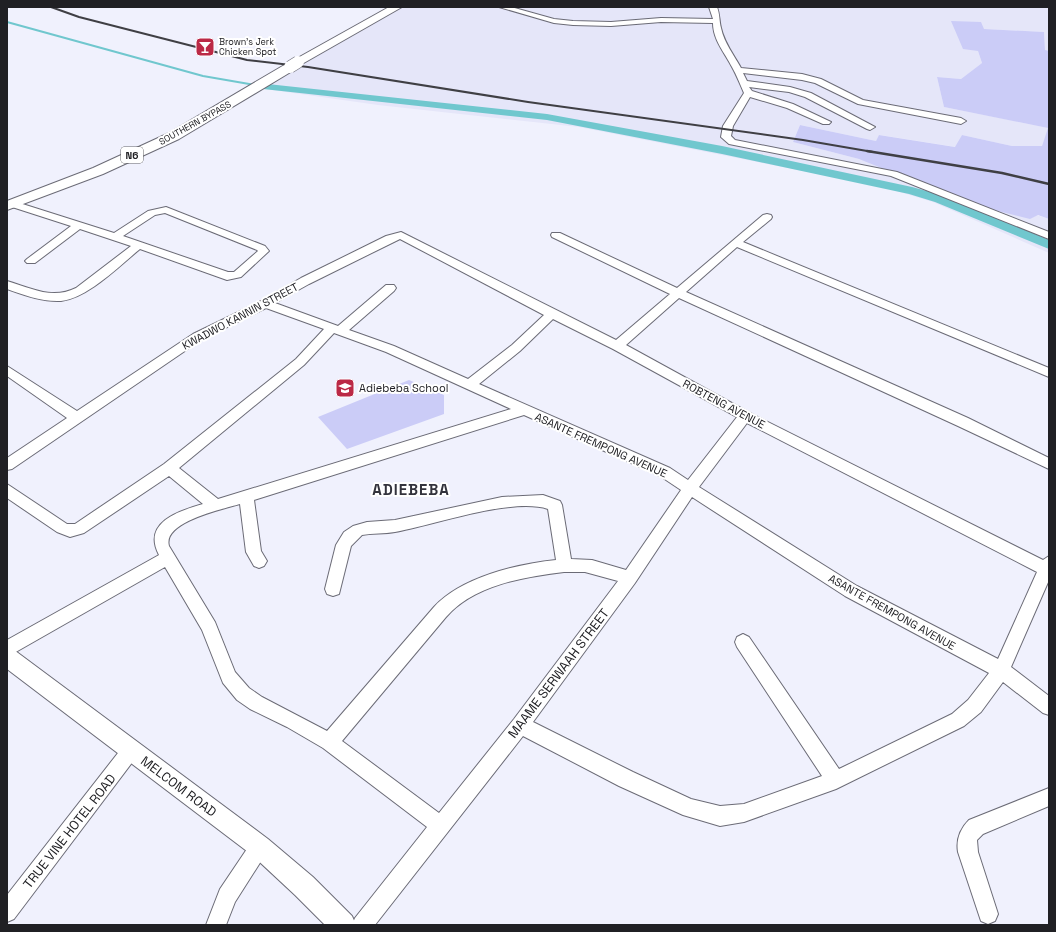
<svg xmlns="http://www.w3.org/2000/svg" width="1056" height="932" viewBox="0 0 1056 932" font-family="'Space Grotesk',sans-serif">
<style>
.built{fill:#e5e6f9}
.green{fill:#cbccf7}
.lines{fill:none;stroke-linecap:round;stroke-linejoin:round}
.stream{stroke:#70c7ce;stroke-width:2}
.river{fill:#70c7ce;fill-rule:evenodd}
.minor-casing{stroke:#6b6b76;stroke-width:2}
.major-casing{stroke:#6b6b76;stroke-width:2}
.highway-casing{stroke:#6b6b76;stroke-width:2}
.minor{fill:#fff;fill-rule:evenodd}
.major{fill:#fff;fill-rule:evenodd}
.highway{fill:#fff;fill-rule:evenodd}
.rail-far1{stroke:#3f3f44;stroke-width:2}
.rail{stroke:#3f3f44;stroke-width:2.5}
.highway-bridge-casing{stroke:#6b6b76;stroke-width:13;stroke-linecap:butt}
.highway-bridge{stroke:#fff;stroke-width:12}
.labels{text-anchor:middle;stroke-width:4;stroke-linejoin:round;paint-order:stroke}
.far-poi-label{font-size:9px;fill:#202024;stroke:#fff;text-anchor:start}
.far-street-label{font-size:9px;fill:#202024;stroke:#fff}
.shield{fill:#fff;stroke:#636366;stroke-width:1}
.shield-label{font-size:10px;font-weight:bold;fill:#202024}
.street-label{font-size:11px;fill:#202024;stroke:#fff}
.poi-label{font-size:11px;fill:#202024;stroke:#fff;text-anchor:start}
.near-street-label{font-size:13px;fill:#202024;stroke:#fff}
.district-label{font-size:15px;font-weight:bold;letter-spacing:1px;fill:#33333c;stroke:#fff}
</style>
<rect width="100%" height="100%" fill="#f0f1fd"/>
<!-- built -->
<path class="built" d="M403,7H1049V51H1045L1044,32L984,29L978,51L982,63L961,79L937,77L944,107L1049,128L1042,146H1012L962,135L956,147L880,135L876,141L800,125L793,142L859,159L1049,219V253L933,202L890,189L834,177L579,127L378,105L258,88L360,29Z"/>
<!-- green -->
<path class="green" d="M951,21L981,22L984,29L1044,32L1045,50L1049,51V219L1038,215L1030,219L974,205L859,159L793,142L800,125L876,141L879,135L955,147L962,135L1012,146H1042L1048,128L944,107L937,77L961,79L982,63L978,51L963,49Z
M409,380L444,395V414L347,449L318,417Z"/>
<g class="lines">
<!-- stream -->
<path class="stream" d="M7,22L203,76L255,85"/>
<!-- river -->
<path class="river" d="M258,83L547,114L722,146L912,187L945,196L1049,240V249L935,202L909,194L722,154L547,120L254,88L253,86Z"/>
<!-- minor casing -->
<g class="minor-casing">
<path id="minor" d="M499,7H511L554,19L573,21L611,22L661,18L713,19L709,7H717C720,15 719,20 721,28C724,43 734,55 741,68L802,74L821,79L863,100L961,118L966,121L961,124L858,104L815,83L802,80L743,73L747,81L790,87L811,93L875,127L870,130L867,129L805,97L789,92L749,87L752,91L793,104L831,122L829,124H823L787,108L750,97L733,126L731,136L735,140L897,172L1049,232V239L891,176L729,144L721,137L723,126L744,93C740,84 737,76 732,67C725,53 713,40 713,23L661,22L611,26L573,25L554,23Z
M13,201L114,233L148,211L166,207L265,246L269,251L241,277L227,280L140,249C119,266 88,298 61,301C42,302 24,295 7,289V281C31,288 52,300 76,288L131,246L80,229L35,263H27L25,261L27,259L71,226L9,206L8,204L9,202ZM165,213L257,250L258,251L234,272H228L123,236L155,215Z
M767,214L771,215L772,217L771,219L743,242L1049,368V377L737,247L686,292L968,418L1049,458V469L958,426L679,298L626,345L750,413L1043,560L1049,556V580L1011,667L1049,696V715L1043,713L1003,682L981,712L964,726L836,789L744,822L720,826L683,815L619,786L523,736L375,925H352L355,918L427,827L323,748L287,727L250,709L237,700L223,683L202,630L165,567L7,657V640L159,555C142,523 178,511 203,504L169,476L84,533L70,537L57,532L7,498V484L67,524H75L164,464L296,359L324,329L266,308L201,340L12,469L7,470V458L67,418L7,376V366L77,411L193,334L261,301L301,278L386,236L401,232L616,340L670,294L552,237L551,235L552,233H560L677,288L763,215ZM400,239L544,315L512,345L468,379L394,346L349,330L394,291L396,288L394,285H386L338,326L275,303L309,284ZM553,319L613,349L737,417L688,480L670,468L479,384L520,351ZM334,333L386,352L511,409L218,499L179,468L304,365ZM524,415L660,476L681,490L626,570L592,560L571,559L562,505L560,501L543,495L502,497L395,520L367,522L353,526L344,532L336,545L325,589L327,594L333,596L339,594L351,546L362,535C373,533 384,534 395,532C434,525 512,497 548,509L556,560C517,564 462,577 434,607L327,731L262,697L249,688L235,672L215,622L169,546C162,522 223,509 240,504L246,552L254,566L259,568L264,566L267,561L261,551L254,500ZM747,423L1037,572L998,659L857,586L699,487ZM692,497L845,596L989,673L968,700L952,714L839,769L749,637L743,634L737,637L735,642L737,647L822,776L744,804L720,806L691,799L633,772L533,722L635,583ZM564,572H585L618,581L514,719L439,813L342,741L446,617C474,585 523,577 564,572Z
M131,741L137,744L140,750L137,756L14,919L7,922V895L125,744Z
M1049,788V806L983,834L977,840L978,852L998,914L995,921L988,924L981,921L958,852C956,840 960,829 969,820Z
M260,837L267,840L270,847L235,902L226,925H206L220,889L253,840Z"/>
</g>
<!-- major casing -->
<g class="major-casing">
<path id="major" d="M7,648L14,650L268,839L313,877L352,916L356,925H325L295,895L252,855L7,669Z"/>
</g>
<!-- highway casing -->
<g class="highway-casing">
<path id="highway" d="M389,7H402L302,64L294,65L296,67L294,70L179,139L103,174L7,210V201L93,168L169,133L286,64H294L292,62L294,60Z"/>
</g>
<!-- minor -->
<use href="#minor" class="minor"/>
<!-- major -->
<use href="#major" class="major"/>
<!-- highway -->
<use href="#highway" class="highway"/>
<!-- rail-far1 -->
<path class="rail-far1" d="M51,7L79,17L247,60L308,67L528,102L803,140L873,152"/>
<!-- rail -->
<path class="rail" d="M867,151L1002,173L1049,184"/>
<!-- highway-bridge casing -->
<g class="highway-bridge-casing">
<path id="highway-bridge" d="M290,67L298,62"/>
</g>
<!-- highway-bridge -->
<use href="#highway-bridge" class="highway-bridge"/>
</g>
<!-- icons -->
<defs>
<g id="bar-square" transform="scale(1)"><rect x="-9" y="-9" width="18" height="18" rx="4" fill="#bb2946" stroke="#fff"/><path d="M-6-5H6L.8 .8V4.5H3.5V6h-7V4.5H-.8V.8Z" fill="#fff"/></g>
<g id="school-square" transform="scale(1)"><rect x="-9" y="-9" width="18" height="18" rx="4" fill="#bb2946" stroke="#fff"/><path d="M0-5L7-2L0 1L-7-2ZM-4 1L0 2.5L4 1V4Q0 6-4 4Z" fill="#fff"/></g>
</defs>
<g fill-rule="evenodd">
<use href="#bar-square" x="205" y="47"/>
<use href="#school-square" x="345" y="388"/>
</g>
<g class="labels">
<!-- far-poi labels -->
<g class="far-poi-label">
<text x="219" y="45">Brown's Jerk<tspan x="219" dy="10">Chicken Spot</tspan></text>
</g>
<!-- far-street labels -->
<g class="far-street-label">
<text transform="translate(195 123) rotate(-29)" y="3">SOUTHERN BYPASS</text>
</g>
<!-- shield labels -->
<rect class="shield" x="121" y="147" width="22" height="16" rx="3"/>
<g class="shield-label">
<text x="132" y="159">N6</text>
</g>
<!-- street labels -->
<g class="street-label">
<text transform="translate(240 316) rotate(-28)" y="4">KWADWO KANNIN STREET</text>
<text transform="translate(724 404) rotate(28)" y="4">ROBTENG AVENUE</text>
<text transform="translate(601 445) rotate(24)" y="4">ASANTE FREMPONG AVENUE</text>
<text transform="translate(892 612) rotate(29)" y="4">ASANTE FREMPONG AVENUE</text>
</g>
<!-- poi labels -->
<g class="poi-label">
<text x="359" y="392">Adiebeba School</text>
</g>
<!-- near-street labels -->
<g class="near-street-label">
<text transform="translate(558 673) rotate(-53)" y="5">MAAME SERWAAH STREET</text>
<text transform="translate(179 786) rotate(37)" y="5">MELCOM ROAD</text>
<text transform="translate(69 831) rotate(-52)" y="5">TRUE VINE HOTEL ROAD</text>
</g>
<!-- district labels -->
<g class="district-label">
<text x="411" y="495">ADIEBEBA</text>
</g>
</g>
<!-- border -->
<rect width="1056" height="932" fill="none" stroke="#202024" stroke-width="16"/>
</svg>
